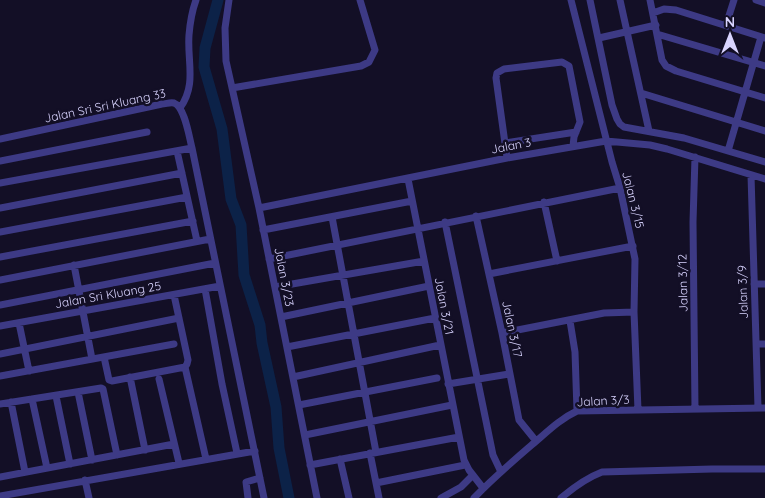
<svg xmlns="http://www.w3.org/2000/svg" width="765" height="498" viewBox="0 0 765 498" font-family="Quicksand,sans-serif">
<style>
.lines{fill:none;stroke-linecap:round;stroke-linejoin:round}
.river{stroke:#0c2248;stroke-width:11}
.minor{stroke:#3d3a85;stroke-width:7}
.labels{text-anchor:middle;stroke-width:5;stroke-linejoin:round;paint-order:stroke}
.street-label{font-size:12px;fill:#d9d4ff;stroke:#130f26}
</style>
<rect width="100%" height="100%" fill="#130f26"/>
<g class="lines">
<!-- river -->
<path class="river" d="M218,0L205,48L204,67L222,129L231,199L241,225L244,275L260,325L262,343L276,407L279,448L289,498"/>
<!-- minor -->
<path class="minor" d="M229,0L225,28L226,61L259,208L317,498
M571,0L612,162L620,188L635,259L634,312L638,410
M590,0L612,105L617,119L620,124L624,127L684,138L765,162
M620,0L649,131
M650,0L662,60L666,66L676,71L765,98
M756,0L765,3
M653,13L664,9L676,10L765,38
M726,25L734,0
M657,34L765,66
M599,38L656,25
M232,88L361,66L369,62L375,50L360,0
M641,93L765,131
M180,108C197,84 187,62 189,35C190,23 192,11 196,0
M0,139L162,104C166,104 170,102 174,103C185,107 189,137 192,148L264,498
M505,143L576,132
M177,151L197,241
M728,151L761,37
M507,158L496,78L497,73L504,69L562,62L569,66L580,122L574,137L573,146
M0,161L147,132
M751,175L758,408
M408,179L464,460L469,470L483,488
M0,183L192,148
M544,202L557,261
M0,208L182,173
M259,208L507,158L606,141L650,145L667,149L765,179
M476,216L502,333L519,420L536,441
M332,217L376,452
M445,222L493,455L501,472
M263,230L412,201
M0,232L187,197
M0,257L193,221
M269,259L620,188
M74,265L92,359
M489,274L633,246
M0,280L210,239
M754,284H765
M275,287L424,261
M205,289L222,384L237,453
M0,305L215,263
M281,317L429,286
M570,321L575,352L577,411
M19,323L29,371
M0,326L220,286
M502,333L604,313L634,312
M756,344H765
M287,347L435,318
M0,354L179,318
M104,357L109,380L112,381L185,367L187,364L188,360L174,295
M185,367L206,459
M0,376L174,344
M130,377L145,450
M293,377L440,345
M159,379L179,463
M448,384L509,374
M78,392L92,460
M56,396L70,464
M32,399L47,468
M11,402L25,472
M0,404L101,388L103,389L117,455
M299,405L437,378
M695,409L693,222L695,157
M305,435L452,405
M370,453L379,498
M340,459L349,498
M310,465L459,437
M0,477L174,444
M85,480L89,498
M376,483L465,465
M0,496L255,451
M248,498L246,482L260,478
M441,498L461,487L473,475
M474,498C493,478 513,461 534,443C548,431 560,419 577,411L765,408
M561,498C574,487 586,478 602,472L712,469H765"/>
</g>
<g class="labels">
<!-- street labels -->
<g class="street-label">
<text transform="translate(105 106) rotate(-12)" y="4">Jalan Sri Sri Kluang 33</text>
<text transform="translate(511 146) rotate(-11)" y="4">Jalan 3</text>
<text transform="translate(633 200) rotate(76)" y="4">Jalan 3/15</text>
<text transform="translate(284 277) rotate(79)" y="4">Jalan 3/23</text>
<text transform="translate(683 283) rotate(-91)" y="4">Jalan 3/12</text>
<text transform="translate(743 292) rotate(-92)" y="4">Jalan 3/9</text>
<text transform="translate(108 295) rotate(-10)" y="4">Jalan Sri Kluang 25</text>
<text transform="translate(444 306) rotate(79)" y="4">Jalan 3/21</text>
<text transform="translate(512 329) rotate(78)" y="4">Jalan 3/17</text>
<text transform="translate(603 401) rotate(-3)" y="4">Jalan 3/3</text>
</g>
</g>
<!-- north arrow -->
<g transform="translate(730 35)" stroke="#130f26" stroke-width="4" paint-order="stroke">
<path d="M0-4L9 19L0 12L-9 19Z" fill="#d9d4ff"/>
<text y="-8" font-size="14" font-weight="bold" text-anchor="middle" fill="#d9d4ff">N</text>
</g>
</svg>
